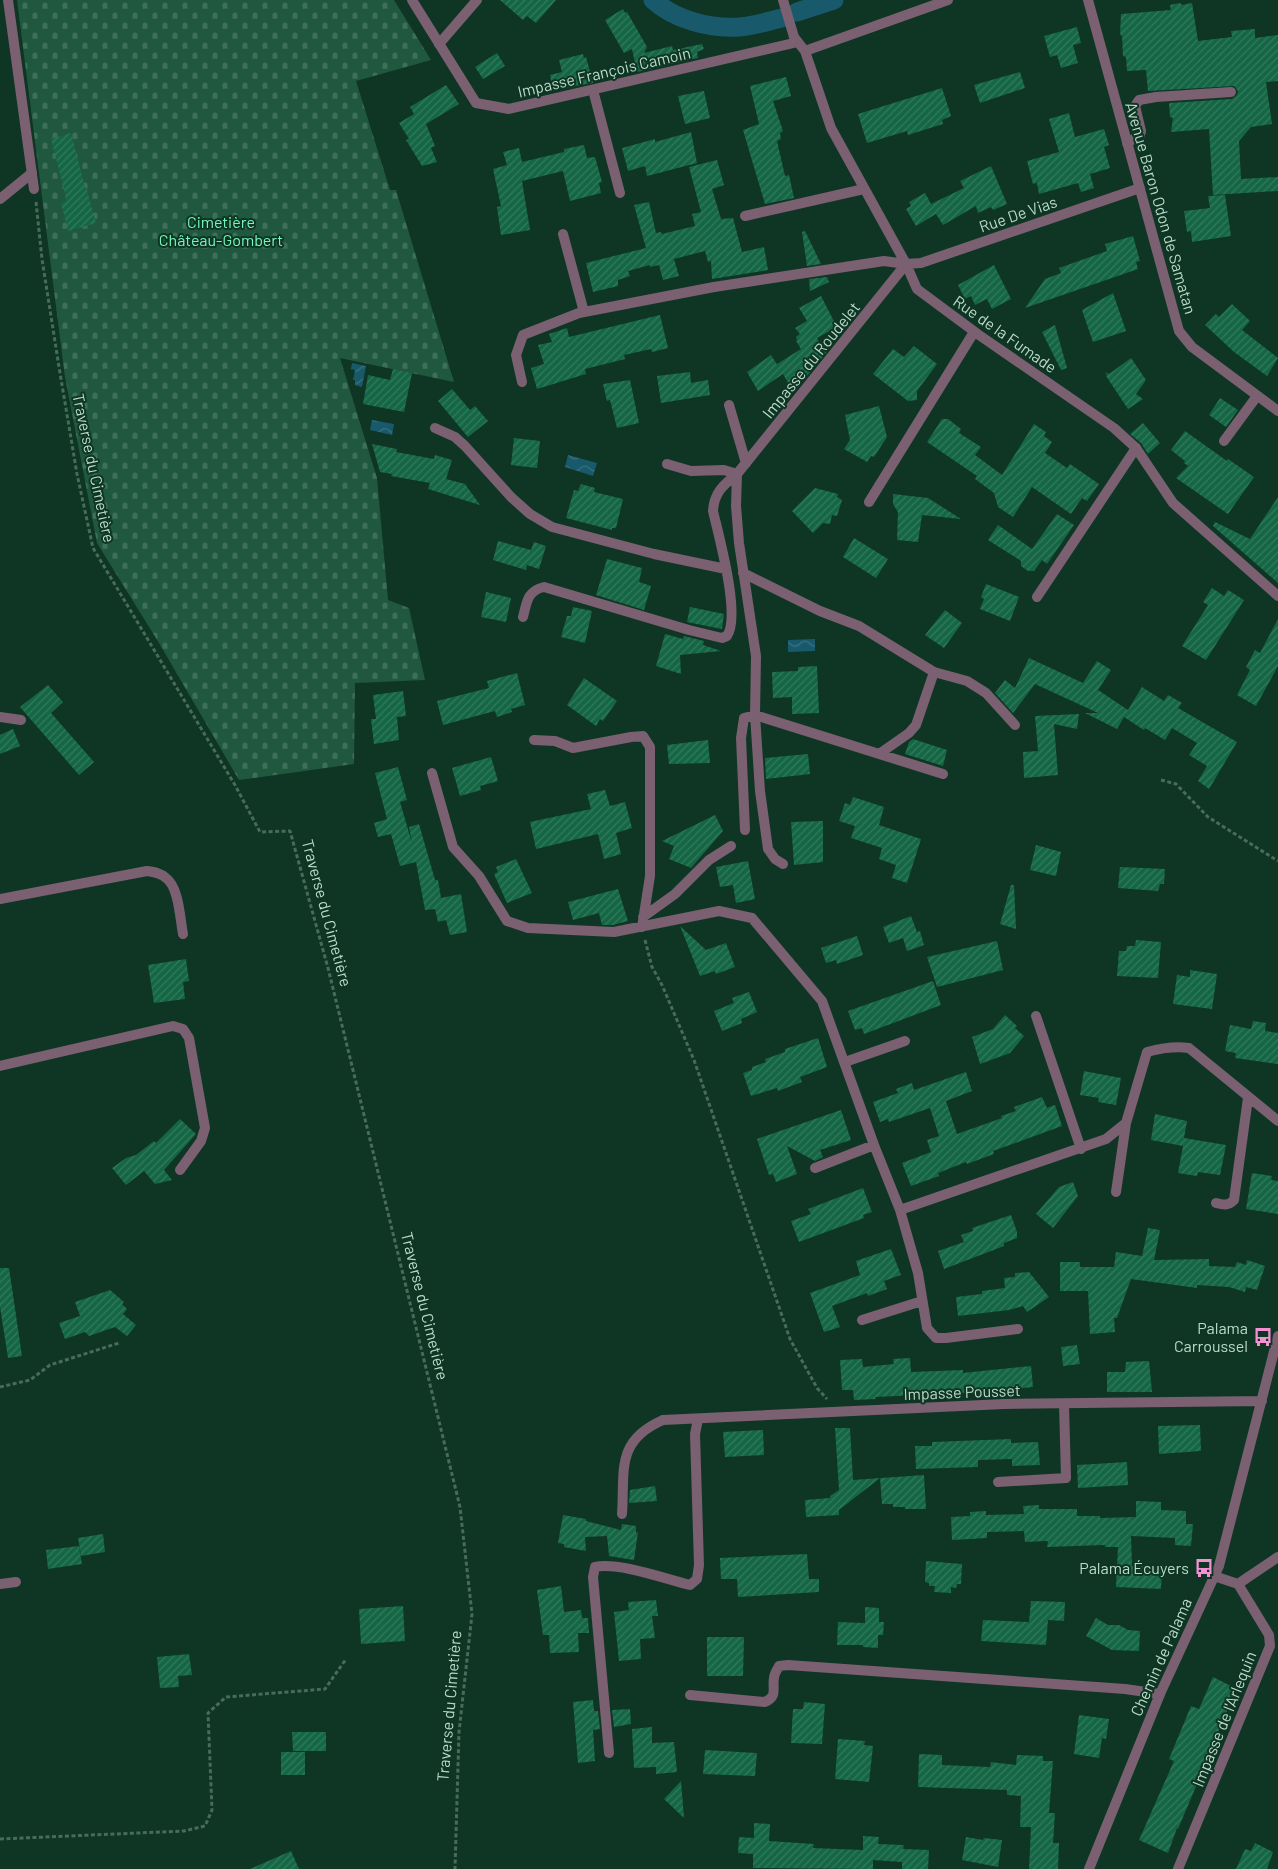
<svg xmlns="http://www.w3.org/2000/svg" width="1278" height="1869" viewBox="0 0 1278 1869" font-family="Barlow,sans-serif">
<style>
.cemetery{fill:url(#cemetery-stones)}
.water{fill:url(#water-waves)}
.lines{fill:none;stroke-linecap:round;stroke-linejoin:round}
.canal{stroke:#185a6c;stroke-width:19}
.building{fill:url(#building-hatch)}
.path{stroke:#476c5a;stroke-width:3;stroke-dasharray:4 2.5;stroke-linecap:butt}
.lane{stroke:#7a6070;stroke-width:10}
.street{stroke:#7a6070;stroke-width:10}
.labels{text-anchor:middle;stroke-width:4;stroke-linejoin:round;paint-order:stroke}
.street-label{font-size:16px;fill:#badcc9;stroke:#0f3524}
.park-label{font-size:16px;fill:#75f9bb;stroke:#0f3524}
.poi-label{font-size:16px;fill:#badcc9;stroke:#0f3524;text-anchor:end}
</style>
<defs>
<pattern id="cemetery-stones" width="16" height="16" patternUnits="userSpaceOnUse" patternTransform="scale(1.25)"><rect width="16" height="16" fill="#20583f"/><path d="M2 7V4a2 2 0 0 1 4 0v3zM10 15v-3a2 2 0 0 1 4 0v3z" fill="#3e6f59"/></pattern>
<pattern id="water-waves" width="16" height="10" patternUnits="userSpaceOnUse" patternTransform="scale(1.25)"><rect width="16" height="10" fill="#185a6c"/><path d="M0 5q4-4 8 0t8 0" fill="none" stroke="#387180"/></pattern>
<pattern id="building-hatch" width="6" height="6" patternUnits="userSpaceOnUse" patternTransform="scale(1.25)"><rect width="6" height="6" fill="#146645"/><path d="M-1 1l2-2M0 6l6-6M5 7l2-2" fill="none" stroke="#347b5e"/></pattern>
</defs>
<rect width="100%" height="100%" fill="#0f3524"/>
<!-- cemetery -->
<path class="cemetery" d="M17,0H394L431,60L356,81L390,190H396L454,382L340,358L377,478L388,600L409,608L425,680L355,683L354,764L239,780L159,643L97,543L65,377Z"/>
<!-- water -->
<path class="water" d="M352,363L366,366L362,387L355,385V380H353L355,370L351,369Z
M372,420L394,424L392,435L370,430Z
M568,455L597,463L593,476L565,467Z
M815,639V651L788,652V640Z"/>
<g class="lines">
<!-- canal -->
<path class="canal" d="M653,0C675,20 710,29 740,27C754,26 768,21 782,18
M797,12L834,0"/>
</g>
<!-- building -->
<path class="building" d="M500,0H556L536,23L527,16L523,20Z
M1180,3L1182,5L1192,3L1198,41L1232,37L1231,31L1255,29V38L1278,35V81L1266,82L1272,124L1251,127L1239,141L1241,179L1278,177V191L1213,195L1209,129L1171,132L1173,118L1170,117L1169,103L1232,99L1237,95L1238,91L1234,86L1148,91L1146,70L1127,71L1126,57L1123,56L1122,36L1120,34L1121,14L1171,10L1170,5Z
M623,9L625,13L627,12L647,47L644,53L672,46L673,50L702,44L704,49L697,52L698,58L637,72L632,49L624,53L605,20Z
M1077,27L1081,43L1073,45L1078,63L1061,68L1057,55L1050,57L1044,36Z
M497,53L505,66L483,79L475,67Z
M583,54L584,58L586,57L593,83L553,90L550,75L562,72L559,60Z
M1020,72L1025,88L980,103L974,85Z
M786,77L791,96L773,101L783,131L780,133L781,139L777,141L785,176L789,175L794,198L765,204L743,130L759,124L750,86Z
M446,85L459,104L426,124L435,146L431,148L437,162L422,166L406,140L409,139L399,123L414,114L410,107Z
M942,88L951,116L942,120L943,124L908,135L907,131L867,143L858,114Z
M704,91L710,118L685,124L678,96Z
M1069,113L1075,137L1104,129L1109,145L1104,147L1110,168L1090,174L1094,188L1081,192L1078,183L1039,194L1037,183L1033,184L1027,161L1059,152L1049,119Z
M691,132L697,163L647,176L645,166L628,171L622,148L655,139V142Z
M71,133L85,188L86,187L96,223L68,231L61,203L66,201L65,193L51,139Z
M584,145L587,158L595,157L602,182L599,183L601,193L570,201L563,171L522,181L530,230L501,235L497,207L501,206L493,169L507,165L503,152L519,148L522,162L564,152V149Z
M717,160L724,185L712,189L721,219L733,218L742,252L764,247L768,270L712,279L711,261L708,262L705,251L674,259L679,276L663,280L659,265L650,267V265L628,271L630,276L618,280V286L593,292L586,263L646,248L634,205L649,202L656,233L661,232L662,234L695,226L692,214L701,212L689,167Z
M991,166L1007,204L993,210L991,207L978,213L976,206L943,225L936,214L916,226L906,209L911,206L909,202L925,193L931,204L964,188L960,181Z
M1225,195L1231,236L1192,242L1191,231L1187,232L1184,211L1210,208L1208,196Z
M805,231L821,264L807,266L802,232Z
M1133,236L1140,261L1136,262L1138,269L1025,308L1045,279L1061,273L1059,268L1107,251L1105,244Z
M994,265L1011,299L992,309L987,299L975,305L971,296L965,299L958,285Z
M827,277L829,282L810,291L809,279Z
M1113,293L1126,331L1093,342L1082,310Z
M821,296L837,327L817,338L826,353L803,381L791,388L783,374L758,391L747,372L771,355L778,366L777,364L801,349L796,341L797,340L796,337L800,334L795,328L807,321L799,308Z
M1232,304L1250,321L1242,330L1278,358L1267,376L1234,352L1205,325L1216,314L1219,317Z
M660,315L668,348L652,352L651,349L624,355L625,359L585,369L586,374L537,389L531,368L544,364L538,345L552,342L549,334L567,328L569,337Z
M1055,325L1067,368L1061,370L1042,332Z
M914,346L937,364L917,391V400L908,401L873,374L893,349L904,357Z
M1131,358L1146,380L1136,394L1143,399L1128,409L1106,376L1107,375L1105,372L1109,374Z
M393,369L412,373L404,412L363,404L368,375L390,380Z
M690,372L691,383L708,380L710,395L661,403L657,376Z
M630,380L639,423L617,428L610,400L607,401L603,384Z
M452,389L470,410L475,406L488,421L468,437L438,401Z
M1220,398L1238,410L1226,427L1209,415Z
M879,406L887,437L874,457L871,456L867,462L844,449L850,440L845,415Z
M942,419H948L961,429L959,433L981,447L975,455L1002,475L1034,424L1046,432L1044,436L1052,442L1045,453L1067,468L1070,464L1099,484L1087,501L1082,498L1071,514L1032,487L1013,517L998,507L994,493L975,479L977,476L927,442Z
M1143,423L1160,443L1148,454L1141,443L1130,434Z
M1185,431L1227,461L1228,459L1254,477L1228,514L1176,478L1188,466L1184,463L1185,461L1171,450Z
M514,438L540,441L537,468L511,465Z
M372,444L397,449L396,452L434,459L435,455L452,460L446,479L465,484L480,505L428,489L430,483L391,476L392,474L380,472Z
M581,484L595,488L594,492L623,499L616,528H612V530L566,518L574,490L578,491Z
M815,488L838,494L837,497L842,500L837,516L832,515L830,524L823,523L813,533L792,511Z
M893,494L928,498L961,519L922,515L918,542L897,540L898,512L893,504Z
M1278,497V583L1213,526L1215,522L1250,539Z
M1057,514L1074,525L1047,564L1042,560L1034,571H1028L1021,566V561L988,540L998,525L1032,549Z
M854,538L888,559L876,578L843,557Z
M498,541L531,550L534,542L546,546L539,569L527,565L526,570L493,560Z
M607,559L642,568L639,582L651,586L644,610L596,595Z
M986,584L1019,597L1010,621L980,609L984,599L981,597Z
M1212,588L1224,596L1228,590L1244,600L1206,660L1182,646L1208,605L1203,602Z
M486,592L511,598L506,622L481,617Z
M573,607L592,611L585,643L561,637L567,616H571Z
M690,607L724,614L722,629L687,622Z
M945,610L962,623L944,648L925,635Z
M1278,619V666L1256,706L1237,695L1250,670L1246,667L1255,650L1260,653Z
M665,634L683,639L684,636L704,641L703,645L721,651L680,655L681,674L656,666Z
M1029,658L1083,683L1097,661L1111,670L1098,690L1128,710L1142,687L1164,701L1168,695L1182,703L1178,708L1237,742L1209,789L1198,781L1207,766L1189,755L1197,743L1172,728L1165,740L1145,728L1144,730L1124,717L1117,729L1085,713H1098L1035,684L1013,713L995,693L1005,680L1015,688Z
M817,666L819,713L792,714V697L773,698L772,672L798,671V667Z
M517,673L525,705L511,709L512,712L497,717L495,711L443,725L437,701L489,688L487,681Z
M584,678L617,701L603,721L600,719L596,726L567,705Z
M48,685L63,702L51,713L94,762L79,775L20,707Z
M403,691L406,716L397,717L399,740L374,744L371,719H376L373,695Z
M1079,714L1077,729L1054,724L1058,775L1024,778L1023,752L1038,751L1035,716Z
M13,729L20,746L0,754V735Z
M913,739L947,750L943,766L905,754L909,742Z
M708,740L710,763L669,764L667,745Z
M808,754L810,774L766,779L765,758Z
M491,757L498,781L480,786L481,790L460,796L452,768Z
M398,767L407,800L400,802L412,843L409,827L419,824L435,880H438L441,898L461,894L467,932L450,935L446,920L438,922L435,909L425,910L416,862L400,866L391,834L378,837L374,823L387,819L375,773Z
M605,790L610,806L625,802L632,828L616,833L621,854L604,859L598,834L536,849L530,822L591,809L587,794Z
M853,797L884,807L879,825L921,839L907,883L892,878L896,865L879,859L882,848L851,838L855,826L839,821L845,803L850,805Z
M715,815L723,831L691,868L669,859L674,846L662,841Z
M823,821V862L794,865L791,822Z
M1036,845L1061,852L1056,876L1030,870Z
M516,859L532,893L507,903L494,874L498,872L496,867Z
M748,861L755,899L736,903L733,885L720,887L716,867Z
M1120,867L1165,869L1164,884H1160L1158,891L1118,888Z
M1011,885H1014L1016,929L1000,924Z
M618,889L628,921L613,925H602L599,913L573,920L568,902Z
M911,916L917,932L920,931L924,945L907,951L903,938L889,943L883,927Z
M680,926L706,950L726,943L735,967L716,974L715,971L700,976Z
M857,936L863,955L837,964L836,960L826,963L821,948Z
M1136,940L1161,942L1158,978L1117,976L1119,951H1126L1127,946H1135Z
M997,941L1003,970L937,987L927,957Z
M186,959L189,981L183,982L185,999L154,1003L148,965Z
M1190,970L1217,974L1212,1009L1173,1004L1177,975L1190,977Z
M933,981L941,1005L864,1034L862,1028L855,1030L848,1011Z
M749,992L757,1012L741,1019L742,1023L722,1031L714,1011L734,1003L732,998Z
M1005,1015L1017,1026L1015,1028L1024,1036L1010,1053L980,1064L972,1037L993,1029Z
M1253,1021L1266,1023L1265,1031L1278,1033V1064L1235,1058L1236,1053L1225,1051L1230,1025L1251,1029Z
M818,1038L827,1067L800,1077L802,1082L778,1091L777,1088L751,1096L743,1073L752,1070V1067L766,1062L765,1059L785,1052V1049Z
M1084,1071L1121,1078L1116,1105L1098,1102L1099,1098L1080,1095Z
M966,1072L972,1091L946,1101L957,1134L1002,1118L1001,1116L1016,1111L1014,1107L1042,1097L1047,1108L1055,1105L1062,1126L993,1151L994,1154L967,1164L966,1162L938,1173L939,1176L911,1186L902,1163L931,1152L927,1140L939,1136L930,1108L889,1122L888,1119L880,1122L873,1102L898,1093L896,1089L912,1083L914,1090Z
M841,1110L851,1140L820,1150L823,1157L815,1161L787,1146L797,1174L776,1182L773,1174L769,1175L757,1139Z
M1155,1114L1187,1121L1184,1138L1226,1145L1220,1175L1198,1172L1197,1176L1178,1173L1183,1146L1151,1140Z
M180,1119L196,1134L164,1170L172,1180L155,1184L144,1171L126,1185L112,1168L126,1158L136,1155L154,1141L156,1143Z
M1252,1173L1272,1176L1271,1180L1278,1181V1214L1246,1209Z
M1073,1182L1078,1196L1053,1228L1036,1214L1059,1187Z
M863,1188L872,1212L863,1215L864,1218L799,1242L791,1221L811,1214L808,1209Z
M1011,1215L1017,1232V1238L1004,1243V1246L944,1269L938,1251L964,1242L961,1235L973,1231L972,1228Z
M1148,1228L1160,1230L1154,1260L1209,1259V1266L1235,1267L1237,1262L1246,1265L1247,1260L1265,1266L1257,1290L1246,1287L1245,1292L1229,1287L1197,1285V1288L1131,1279L1117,1318H1114L1115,1332L1090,1334L1088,1291H1060V1262H1080V1267H1114L1116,1252L1142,1256Z
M891,1249L901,1275L884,1281L887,1289L868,1296L867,1293L832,1306L840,1327L824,1332L810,1293L860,1275L856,1261Z
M0,1268H9L22,1356L8,1358L0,1307Z
M1029,1272L1049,1297L1027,1312L1023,1306L1009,1310L958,1316L956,1297L982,1294V1291L1005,1288L1004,1278L1015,1277V1273Z
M110,1290L124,1302L122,1304L127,1309L123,1314L136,1325L127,1336L115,1327L89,1336L85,1332L65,1339L59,1323L80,1316L75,1302Z
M1077,1345L1080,1364L1063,1366L1061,1347Z
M910,1358L911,1372L963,1370V1373L1031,1366L1033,1387L984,1392L875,1397L876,1399L854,1400L853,1390H842L840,1360L862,1359L863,1367L894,1364L893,1359Z
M1149,1361L1152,1392H1107V1372H1125L1126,1362Z
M1200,1425L1201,1451L1159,1454L1158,1426Z
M835,1428H850L853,1480L924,1475L926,1509H905V1507H893V1504H882L880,1478L839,1510V1515L806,1517L805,1500L830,1498V1496L839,1490Z
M763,1430L764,1455L725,1457L723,1432Z
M1011,1439V1443L1038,1442L1040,1465L1012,1466V1459L978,1460V1467L916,1469L915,1446H932V1442Z
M1127,1462L1128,1485L1078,1488L1077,1465Z
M655,1486L657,1501L629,1503L630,1490Z
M1136,1501L1161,1502V1510L1186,1511V1524H1193L1191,1546L1175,1545V1538L1131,1536L1132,1566L1162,1567L1161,1589L1116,1587L1118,1547H1105V1545L1047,1547L1048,1541L1025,1542L1024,1531L987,1532V1538L952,1540L951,1517L970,1516V1512L986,1511V1515L1024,1514L1023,1506L1039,1505V1509H1077V1516H1100V1518L1136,1517Z
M563,1515L586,1519V1521L621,1530L622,1524L636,1526V1533L638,1532L634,1560L609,1556L607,1536L585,1537L586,1551L564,1547V1544L558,1543Z
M103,1534L105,1552L81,1556L78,1538Z
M79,1546L82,1564L48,1569L46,1550Z
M807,1554L809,1579H819V1592L738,1597L737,1579H721L720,1558Z
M926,1561L962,1564L961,1584H957L956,1588L951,1587V1593L934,1592L935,1586H929V1583L925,1582Z
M561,1586L564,1612L581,1610L582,1618H588L589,1633H578L579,1652L550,1653L549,1635H543L537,1590Z
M656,1600L658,1616H652L655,1638L640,1639L641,1659L619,1661L614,1612L629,1610L628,1602Z
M1031,1601L1065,1602L1064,1621L1048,1620L1046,1645L981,1641L983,1620L1029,1622Z
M403,1606L405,1641L361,1644L359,1609Z
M865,1607L879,1608V1622H884L883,1635H878V1648L863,1647V1645H837L838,1622L865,1623Z
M1096,1618L1108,1625H1119L1128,1630L1140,1631L1139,1651L1112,1650L1086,1636Z
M707,1637H744L743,1676H707Z
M189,1654L192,1675L178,1676L179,1687L160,1688L157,1657Z
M1213,1677L1237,1689L1196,1783L1197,1784L1178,1829L1177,1828L1168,1853L1139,1840L1174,1761L1169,1759L1191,1706L1199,1709Z
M593,1700L594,1711H598L600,1729L593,1730L595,1761L578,1763L573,1702Z
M804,1702L825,1704L822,1744L791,1743L793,1709H803Z
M630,1709L631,1724L614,1727L612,1710Z
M1079,1715L1109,1719L1106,1739L1102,1738L1099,1758L1074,1754Z
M652,1727V1743L674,1742L677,1772L656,1774V1767L634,1768L632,1729Z
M292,1732H326V1751H293Z
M838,1739L865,1741L864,1745L873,1746L869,1782L835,1779Z
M705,1750L757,1753L755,1776L703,1774Z
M281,1752H305V1775H281Z
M919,1754L942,1755V1765L990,1767L991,1762L1016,1765L1017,1755L1043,1756V1761H1053L1049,1813H1055L1053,1843H1059L1058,1869H1029L1031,1827H1020L1021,1796L1007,1795V1790L918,1787Z
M681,1781L684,1818L664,1799Z
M754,1823L770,1824L769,1841L814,1844L813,1848L863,1850V1836L879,1837L878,1844L904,1845L903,1849L929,1850L928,1869H902V1860V1862L873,1860V1869L753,1868V1854L738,1853L739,1837L754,1838Z
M966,1837L983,1840L984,1838L1002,1840L998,1867L962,1860Z
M1255,1843L1273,1852L1267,1869H1236L1245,1849L1251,1851Z
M291,1851L299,1869H250Z"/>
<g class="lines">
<!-- path -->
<path class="path" d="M36,202L42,259L59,367L77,474L93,548L235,785L260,832L290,831L328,968L460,1507L472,1614L459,1732L455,1869
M1161,780L1176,784L1208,817L1278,861
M645,940L652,967L662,985L694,1060L790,1339L817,1388L827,1399
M0,1387L30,1380L50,1365L119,1343
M0,1839L184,1831L205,1826L212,1810L208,1713L226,1697L325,1689L346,1659"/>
<!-- lane -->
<path class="lane" d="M439,44L477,0
M593,90L620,193
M1127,143L1140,135L1141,131L1135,106L1139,100L1156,97L1231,92
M0,199L32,173
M745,216L864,189
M563,234L584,312
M522,382L516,355L523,335L579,313L714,287
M729,405L746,463
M435,428L455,437L465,446L511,497L530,514L552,527L654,554L726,569
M1224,441L1257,396
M667,464L691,471L724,470L737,474
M737,474L736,506L739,543L756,656L755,715L943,774
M869,502L974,332
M743,573L820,611L859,626L934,672L916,725L909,733L879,754
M1037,597L1136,448
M523,617C527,602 527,591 544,587L689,630L722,638L727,636C741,616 719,537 713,511C714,493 723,485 737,474
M934,672L967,681L986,693L1015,725
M0,717L21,720
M534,740L555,741L573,748L631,737L643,736L650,747V876L642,927
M432,773L453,847L479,876L507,921L528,928L614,932L719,911L752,918L822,1001L874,1145L900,1210L1106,1139L1126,1123L1147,1052C1162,1048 1174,1046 1189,1048L1278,1121
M745,830L741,738L744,718L755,715L760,791L768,849L775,859L783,864
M0,899L147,871C154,872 161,873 166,878C179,887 180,919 183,934
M643,917L675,894L709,860L731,846
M1036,1016L1081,1149
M845,1062L905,1041
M0,1066L173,1026L183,1029L189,1038L205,1128L201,1141L180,1170
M815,1168L874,1145
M1116,1192L1126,1123
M1216,1203C1224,1205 1228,1206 1234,1200L1248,1098
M900,1210L918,1273L927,1328L936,1338H946L1018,1329
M862,1320L922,1301
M998,1482L1066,1478L1064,1404
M622,1514C625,1471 615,1441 663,1420
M0,1584L16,1582
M690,1695L765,1702C778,1696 772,1689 774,1678C774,1674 777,1670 779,1666L788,1665L1125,1689L1160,1694
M609,1753L593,1577L595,1567C620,1562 665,1579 690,1585L697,1579L699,1565L695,1434L698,1419"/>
<!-- street -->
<path class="street" d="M8,0L34,189
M412,0L476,103L509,109L798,42
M783,0L794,37L805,51L831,128L906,264L917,289L979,335L1114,428L1136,448L1173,503L1278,596
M1088,0L1179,331L1192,347L1278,411
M805,51L948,0
M714,287L884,261L906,264L921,263L1140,188
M737,474L906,264
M663,1420L1004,1404L1262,1401
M1214,1576L1238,1584L1278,1557
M1089,1869L1160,1694L1219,1566L1278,1336
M1178,1869L1270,1646L1269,1635L1238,1584"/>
</g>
<!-- icons -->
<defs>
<g id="bus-bare" transform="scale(1.5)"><path d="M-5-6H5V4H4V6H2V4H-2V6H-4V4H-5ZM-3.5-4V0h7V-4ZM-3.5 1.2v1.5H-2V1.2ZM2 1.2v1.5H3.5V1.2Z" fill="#f491d3" stroke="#0f3524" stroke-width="2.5" paint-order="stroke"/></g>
</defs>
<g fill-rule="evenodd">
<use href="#bus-bare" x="1263" y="1337"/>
<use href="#bus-bare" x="1204" y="1568"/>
</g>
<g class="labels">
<!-- street labels -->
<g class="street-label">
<text transform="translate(604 72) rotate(-13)" y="6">Impasse François Camoin</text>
<text transform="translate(1161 208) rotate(74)" y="6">Avenue Baron Odon de Samatan</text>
<text transform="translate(1018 214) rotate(-19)" y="6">Rue De Vias</text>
<text transform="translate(1005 334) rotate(35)" y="6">Rue de la Fumade</text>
<text transform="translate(811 360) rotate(-51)" y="6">Impasse du Roudelet</text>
<text transform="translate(94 468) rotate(78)" y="6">Traverse du Cimetière</text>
<text transform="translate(327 913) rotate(75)" y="6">Traverse du Cimetière</text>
<text transform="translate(425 1306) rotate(76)" y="6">Traverse du Cimetière</text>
<text transform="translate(962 1392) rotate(-2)" y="6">Impasse Pousset</text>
<text transform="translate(1161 1657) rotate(-66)" y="6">Chemin de Palama</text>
<text transform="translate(449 1706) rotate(-85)" y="6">Traverse du Cimetière</text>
<text transform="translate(1224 1719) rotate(-68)" y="6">Impasse de l'Arlequin</text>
</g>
<!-- park labels -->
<g class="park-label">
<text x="221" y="228">Cimetière<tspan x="221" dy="18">Château-Gombert</tspan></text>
</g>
<!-- poi labels -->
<g class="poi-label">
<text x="1248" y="1334">Palama<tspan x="1248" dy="18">Carroussel</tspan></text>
<text x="1189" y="1574">Palama Écuyers</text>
</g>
</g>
</svg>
